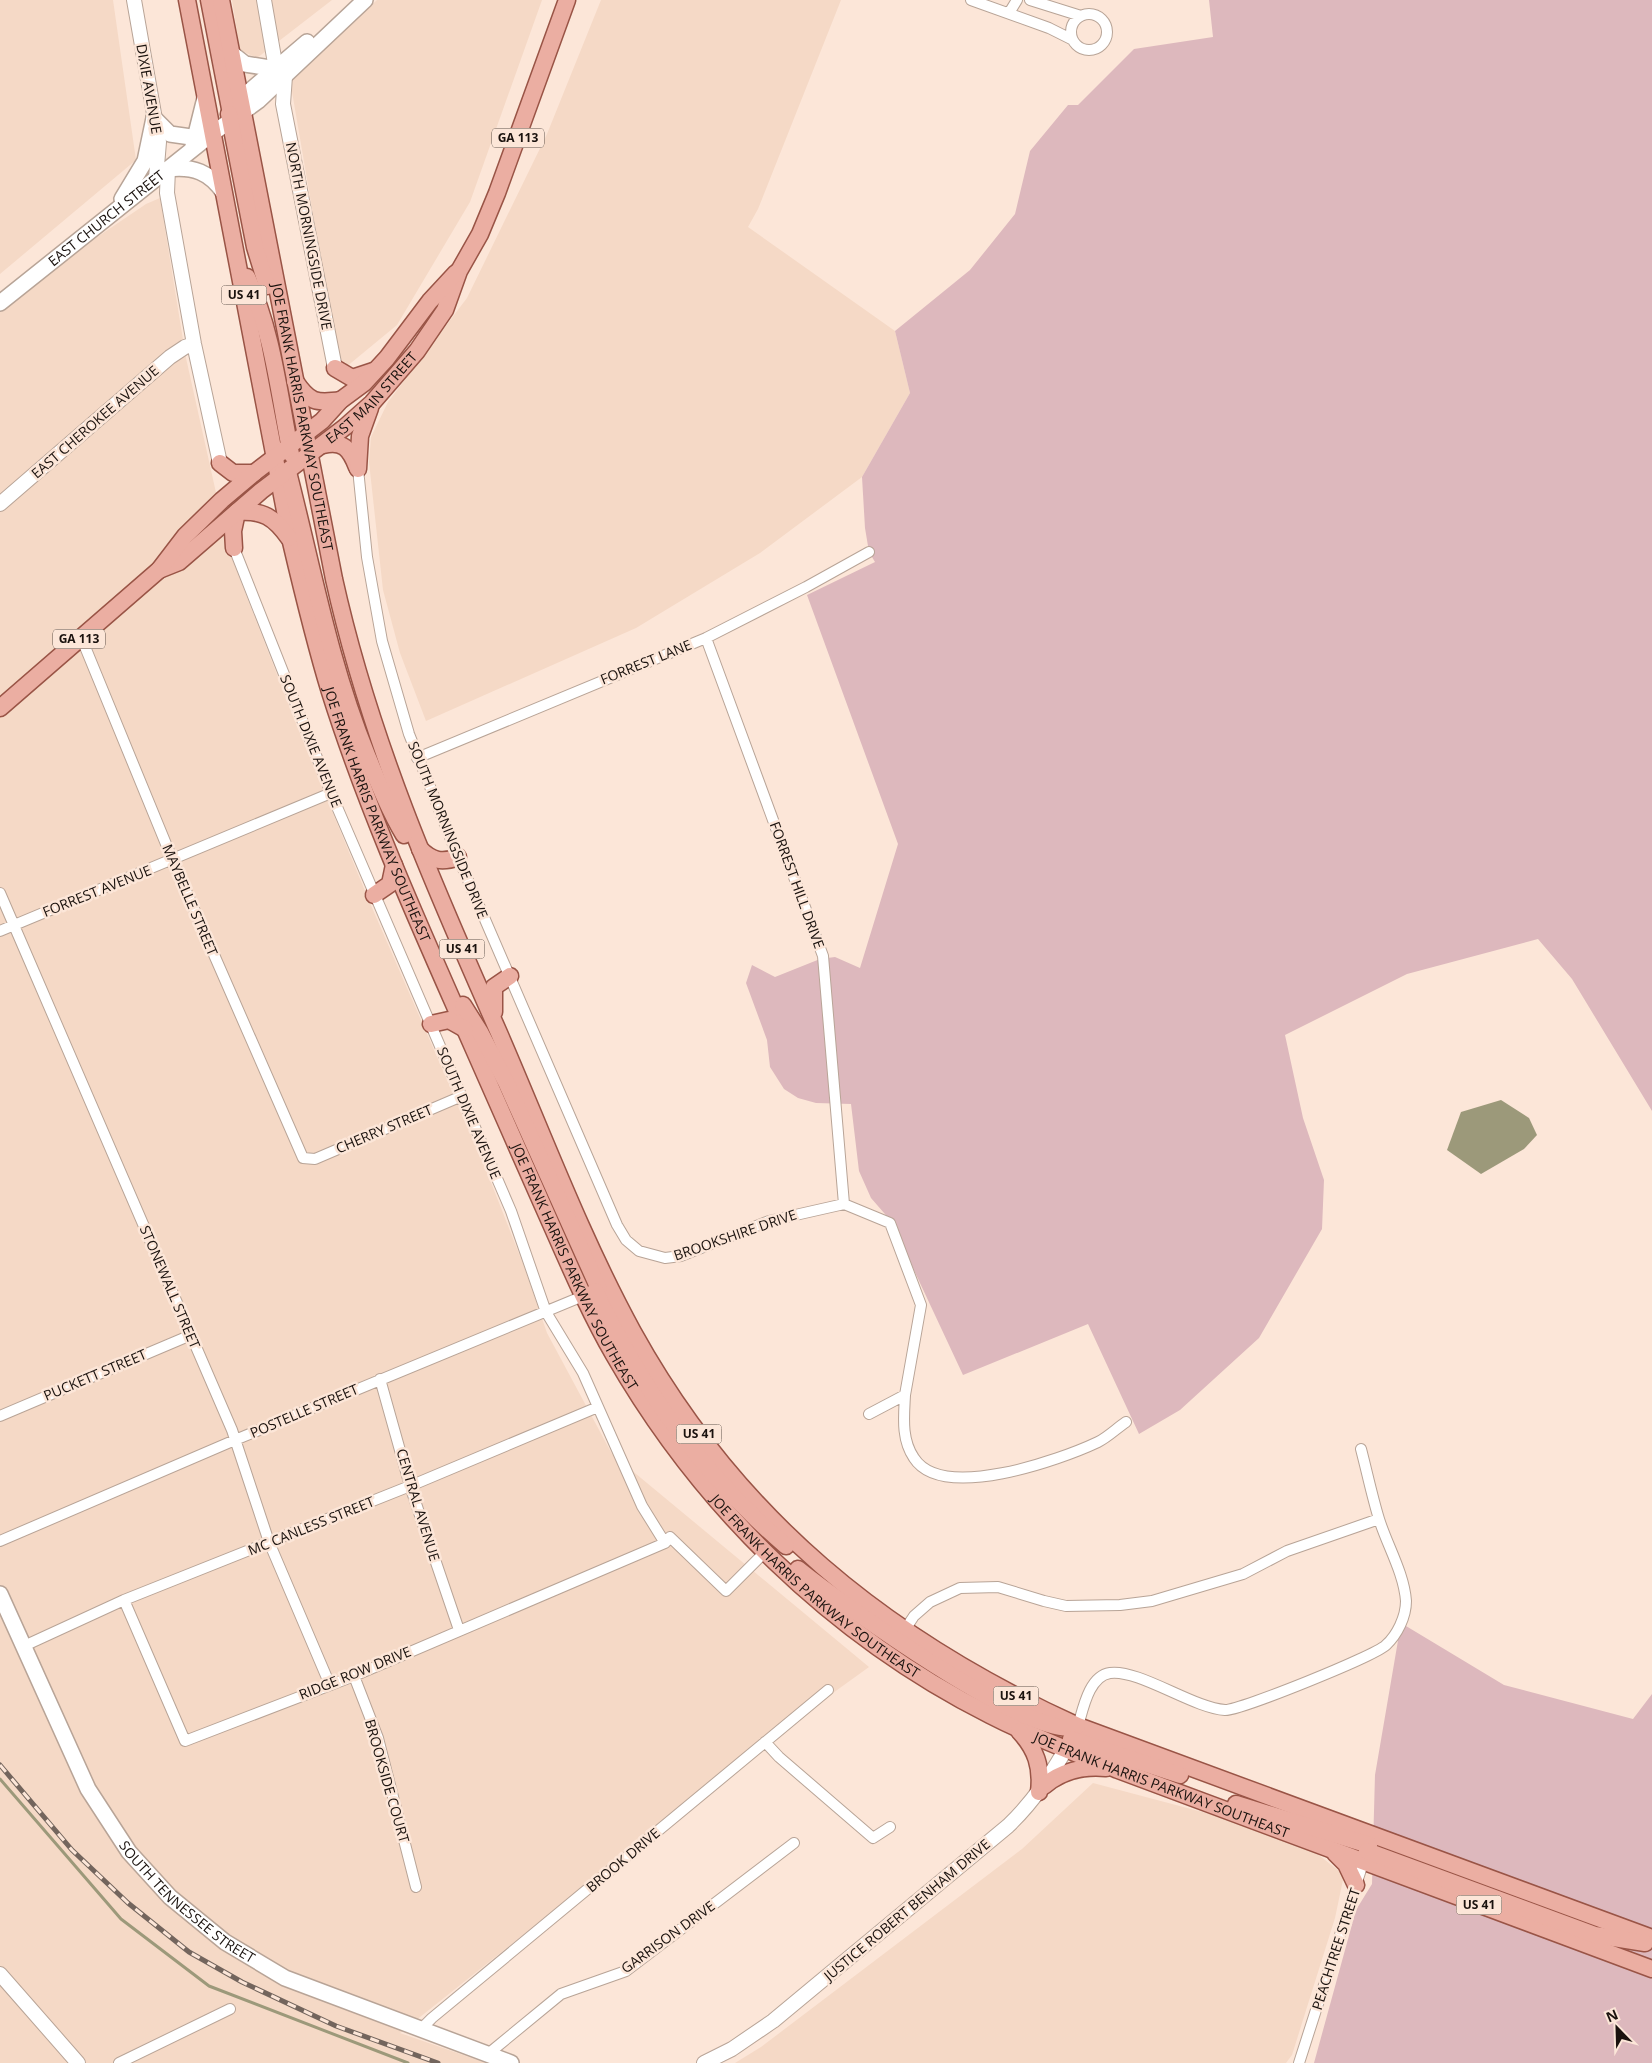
<svg xmlns="http://www.w3.org/2000/svg" width="1652" height="2063" viewBox="0 0 1652 2063" font-family="'Open Sans',sans-serif">
<style>
.built{fill:#f5d9c6}
.green{fill:#ddb8bd}
.water{fill:#9c997a}
.lines{fill:none;stroke-linecap:round;stroke-linejoin:round}
.stream{stroke:#9c997a;stroke-width:3}
.minor-casing{stroke:#b8a497;stroke-width:12}
.tertiary-casing{stroke:#b8a497;stroke-width:16}
.secondary-casing{stroke:#b8a497;stroke-width:18}
.primary-casing{stroke:#995446;stroke-width:19}
.minor{stroke:#fff;stroke-width:10}
.tertiary{stroke:#fff;stroke-width:14}
.secondary{stroke:#fff;stroke-width:15}
.primary{stroke:#ebaea2;stroke-width:16}
.rail-casing{stroke:#73655d;stroke-width:5}
.rail{stroke:#fce6d8;stroke-width:3;stroke-dasharray:9;stroke-linecap:butt}
.labels{text-anchor:middle;stroke-width:5;stroke-linejoin:round;paint-order:stroke}
.shield{fill:#fce6d8;stroke:#5e524b;stroke-width:1}
.shield-label{font-size:12px;font-weight:bold;fill:#1a120e}
.street-label{font-size:14px;fill:#1a120e;stroke:#fce6d8}
</style>
<rect width="100%" height="100%" fill="#fce6d8"/>
<!-- built -->
<path class="built" d="M0,0H113L136,160L0,274Z
M232,0H332L257,58L240,50Z
M377,0H542L470,202L397,325L340,372L290,80Z
M601,0H841L758,209L748,227L895,331L910,393L862,477L760,553L636,628L426,721L400,653L383,590L369,462L371,437L388,402L467,298L547,134Z
M160,198L186,358L229,551L297,726L370,903L483,1162L525,1269L547,1333L612,1454L869,1667L765,1742L400,2033L486,2063H0V303L146,204Z
M1093,1783L1296,1837L1344,1875L1335,1918L1292,2055L1286,2063H735L761,2047L1022,1849Z"/>
<!-- green -->
<path class="green" d="M1209,0H1652V1111L1572,979L1538,939L1407,974L1285,1035L1303,1118L1324,1180L1322,1229L1259,1338L1180,1410L1139,1434L1088,1324L963,1375L891,1221L871,1198L859,1171L851,1104L816,1103L798,1098L784,1089L770,1067L767,1040L746,983L752,965L775,977L820,959L835,957L860,968L898,844L807,595L875,562L869,552L865,528L862,477L910,393L895,331L970,270L1015,214L1030,151L1068,105H1078L1134,49L1213,37Z
M1401,1623L1504,1685L1633,1719L1652,1694V2063H1314L1356,1910L1372,1884L1375,1775Z"/>
<!-- water -->
<path class="water" d="M1501,1100L1529,1118L1537,1135L1524,1149L1481,1174L1447,1150L1461,1112Z"/>
<g class="lines">
<!-- stream -->
<path class="stream" d="M0,1779L121,1919L209,1986L408,2063"/>
<!-- minor casing -->
<g class="minor-casing">
<path id="minor" d="M971,0L1049,28L1073,40
M1030,0L1081,16
M1009,13L1017,0
M1071 32a18 18 0 1 1 36 0a18 18 0 1 1-36 0Z
M358,469L367,557L382,641L409,734L458,857L617,1225L626,1240L639,1251L665,1258L681,1256L769,1221L844,1204L890,1223L921,1305L905,1395L869,1414
M234,548L331,793L511,1211L546,1312L583,1373L642,1506L665,1543L670,1537L726,1591L765,1552
M81,637L173,861L303,1158L315,1159L462,1096
M706,638L823,956L844,1204
M417,758L706,638L806,587L869,552
M0,893L232,1430L269,1542L330,1685
M0,931L331,793
M380,1379L410,1486L459,1630
M905,1395C904,1416 901,1439 914,1458C942,1502 1060,1460 1098,1442C1108,1437 1117,1428 1126,1422
M0,1416L191,1335
M0,1541L235,1440L588,1294
M124,1600L185,1741L354,1676L665,1543
M904,1631L914,1616L930,1602L960,1588L998,1587L1044,1601L1066,1606L1120,1605L1152,1601L1243,1574L1287,1551L1379,1519
M24,1646L124,1600L410,1486L598,1407
M354,1676L378,1738L416,1887
M1078,1726C1083,1709 1089,1676 1110,1673C1139,1669 1193,1708 1225,1710C1241,1710 1375,1656 1386,1645C1397,1635 1406,1617 1406,1601C1404,1573 1387,1545 1379,1519C1372,1496 1367,1472 1361,1449
M765,1742L779,1757L873,1838L890,1827
M420,2030L432,2018L828,1690
M488,2054L561,1994L626,1971L794,1843
M119,2063L230,2009
M1299,2063L1365,1857"/>
</g>
<!-- tertiary casing -->
<g class="tertiary-casing">
<path id="tertiary" d="M134,0L159,142L156,178
M264,0L276,69
M285,76L283,104L335,368
M168,169L167,193L194,344L220,463
M0,504L170,357L185,347L194,344
M0,1974L78,2063
M704,2063L732,2049L773,2021L1008,1826C1035,1800 1053,1772 1071,1740"/>
</g>
<!-- secondary casing -->
<g class="secondary-casing">
<g id="secondary">
<path d="M231,53L245,64L276,69"/>
<path d="M234,109L251,90L307,42"/>
<path d="M154,118L170,134L205,139"/>
<path d="M193,146L205,98"/>
<path d="M168,169C193,166 210,172 224,193"/>
<path d="M122,199L145,161L154,118"/>
<path id="s1" d="M0,303L213,133L258,101L365,0"/>
<path id="s2" d="M0,1594L88,1789L129,1852L170,1897L225,1942L285,1978L511,2063"/>
</g>
</g>
<!-- primary casing -->
<g class="primary-casing">
<g id="primary">
<path id="s3" d="M187,0L291,542C303,593 315,643 330,692C368,813 421,929 472,1045C497,1102 522,1158 547,1215C568,1262 588,1310 614,1355C701,1507 833,1636 990,1715C1031,1736 1075,1753 1118,1770L1652,1969"/>
<path d="M209,0L232,119"/>
<path id="s4" d="M221,0L334,579C370,741 432,882 499,1033C542,1132 581,1237 633,1332C736,1518 886,1639 1078,1726L1652,1938"/>
<path d="M229,114L255,247L267,286"/>
<path d="M247,277C273,332 279,395 291,454"/>
<path d="M335,368L352,378L373,371"/>
<path d="M295,381C309,402 316,404 341,400"/>
<path d="M323,445C343,440 350,449 357,467"/>
<path d="M220,463L233,473H254"/>
<path d="M358,469L360,436L370,408"/>
<path d="M289,476C313,570 330,665 367,755C378,782 389,810 404,835"/>
<path d="M237,512C263,510 274,517 289,538"/>
<path d="M234,548L233,531L237,512"/>
<path id="s5" d="M159,570L179,562L261,491L345,427L372,403L417,351L445,310L459,271L480,234L497,193L567,0"/>
<path d="M0,708L159,570L185,536L222,500L254,473L322,421L341,400L364,383L387,358L430,301L456,273"/>
<path d="M420,849C432,861 442,863 458,857"/>
<path d="M374,895L390,884L394,865"/>
<path d="M463,1005L480,1032L506,1082L599,1289"/>
<path d="M494,1012V987L510,976"/>
<path d="M431,1024L449,1020L465,1029"/>
<path d="M595,1291C644,1392 700,1472 786,1546"/>
<path d="M798,1569C835,1599 1038,1746 1077,1726"/>
<path d="M1019,1731C1036,1749 1042,1767 1039,1792"/>
<path d="M1071,1739L1180,1775"/>
<path d="M1044,1786C1061,1771 1084,1766 1106,1768"/>
<path d="M1236,1804L1369,1845"/>
<path d="M1367,1851L1595,1935L1645,1943"/>
<path d="M1335,1853L1346,1864L1356,1885"/>
</g>
</g>
<!-- minor -->
<use href="#minor" class="minor"/>
<!-- tertiary -->
<use href="#tertiary" class="tertiary"/>
<!-- secondary -->
<use href="#secondary" class="secondary"/>
<!-- primary -->
<use href="#primary" class="primary"/>
<!-- rail casing -->
<g class="rail-casing">
<path id="rail" d="M0,1765L72,1850L128,1903L189,1952L242,1982L336,2026L438,2063"/>
</g>
<!-- rail -->
<use href="#rail" class="rail"/>
</g>
<g class="labels">
<!-- shield labels -->
<g class="shield">
<rect x="492" y="128.5" width="52" height="19" rx="4"/>
<rect x="221.5" y="285.5" width="45" height="19" rx="4"/>
<rect x="53" y="629.5" width="52" height="19" rx="4"/>
<rect x="439.5" y="939.5" width="45" height="19" rx="4"/>
<rect x="676.5" y="1424.5" width="45" height="19" rx="4"/>
<rect x="993.5" y="1686.5" width="45" height="19" rx="4"/>
<rect x="1456.5" y="1895.5" width="45" height="19" rx="4"/>
</g>
<g class="shield-label">
<text x="518" y="142">GA 113</text>
<text x="244" y="299">US 41</text>
<text x="79" y="643">GA 113</text>
<text x="462" y="953">US 41</text>
<text x="699" y="1438">US 41</text>
<text x="1016" y="1700">US 41</text>
<text x="1479" y="1909">US 41</text>
</g>
<!-- street labels -->
<g class="street-label">
<text transform="translate(149 89) rotate(80)" y="5">DIXIE AVENUE</text>
<text dy="5" stroke="none"><textPath href="#s1" startOffset="136">EAST CHURCH STREET</textPath></text>
<text transform="translate(309 236) rotate(79)" y="5">NORTH MORNINGSIDE DRIVE</text>
<text dy="5" stroke="none"><textPath href="#s5" startOffset="275">EAST MAIN STREET</textPath></text>
<text dy="5" stroke="none"><textPath href="#s4" startOffset="425">JOE FRANK HARRIS PARKWAY SOUTHEAST</textPath></text>
<text transform="translate(95 422) rotate(-41)" y="5">EAST CHEROKEE AVENUE</text>
<text transform="translate(646 662) rotate(-22)" y="5">FORREST LANE</text>
<text transform="translate(311 741) rotate(68)" y="5">SOUTH DIXIE AVENUE</text>
<text dy="5" stroke="none"><textPath href="#s3" startOffset="838">JOE FRANK HARRIS PARKWAY SOUTHEAST</textPath></text>
<text transform="translate(448 830) rotate(68)" y="5">SOUTH MORNINGSIDE DRIVE</text>
<text transform="translate(797 885) rotate(70)" y="5">FORREST HILL DRIVE</text>
<text transform="translate(97 891) rotate(-22)" y="5">FORREST AVENUE</text>
<text transform="translate(190 900) rotate(67)" y="5">MAYBELLE STREET</text>
<text transform="translate(469 1113) rotate(67)" y="5">SOUTH DIXIE AVENUE</text>
<text transform="translate(384 1129) rotate(-23)" y="5">CHERRY STREET</text>
<text transform="translate(735 1235) rotate(-19)" y="5">BROOKSHIRE DRIVE</text>
<text dy="5" stroke="none"><textPath href="#s3" startOffset="1332">JOE FRANK HARRIS PARKWAY SOUTHEAST</textPath></text>
<text transform="translate(170 1287) rotate(67)" y="5">STONEWALL STREET</text>
<text transform="translate(95 1375) rotate(-23)" y="5">PUCKETT STREET</text>
<text transform="translate(304 1411) rotate(-23)" y="5">POSTELLE STREET</text>
<text transform="translate(418 1505) rotate(73)" y="5">CENTRAL AVENUE</text>
<text transform="translate(311 1526) rotate(-22)" y="5">MC CANLESS STREET</text>
<text dy="5" stroke="none"><textPath href="#s3" startOffset="1738">JOE FRANK HARRIS PARKWAY SOUTHEAST</textPath></text>
<text transform="translate(355 1673) rotate(-22)" y="5">RIDGE ROW DRIVE</text>
<text transform="translate(387 1781) rotate(74)" y="5">BROOKSIDE COURT</text>
<text dy="5" stroke="none"><textPath href="#s3" startOffset="2142">JOE FRANK HARRIS PARKWAY SOUTHEAST</textPath></text>
<text transform="translate(623 1860) rotate(-40)" y="5">BROOK DRIVE</text>
<text dy="5" stroke="none"><textPath href="#s2" startOffset="366">SOUTH TENNESSEE STREET</textPath></text>
<text transform="translate(907 1910) rotate(-40)" y="5">JUSTICE ROBERT BENHAM DRIVE</text>
<text transform="translate(668 1937) rotate(-36)" y="5">GARRISON DRIVE</text>
<text transform="translate(1336 1949) rotate(-72)" y="5">PEACHTREE STREET</text>
</g>
</g>
<!-- north arrow -->
<g transform="translate(1617 2028) rotate(337)" stroke="#fce6d8" stroke-width="4" paint-order="stroke">
<path d="M0-4L9 19L0 12L-9 19Z" fill="#1a120e"/>
<text y="-8" font-size="14" font-weight="bold" text-anchor="middle" fill="#1a120e">N</text>
</g>
</svg>
